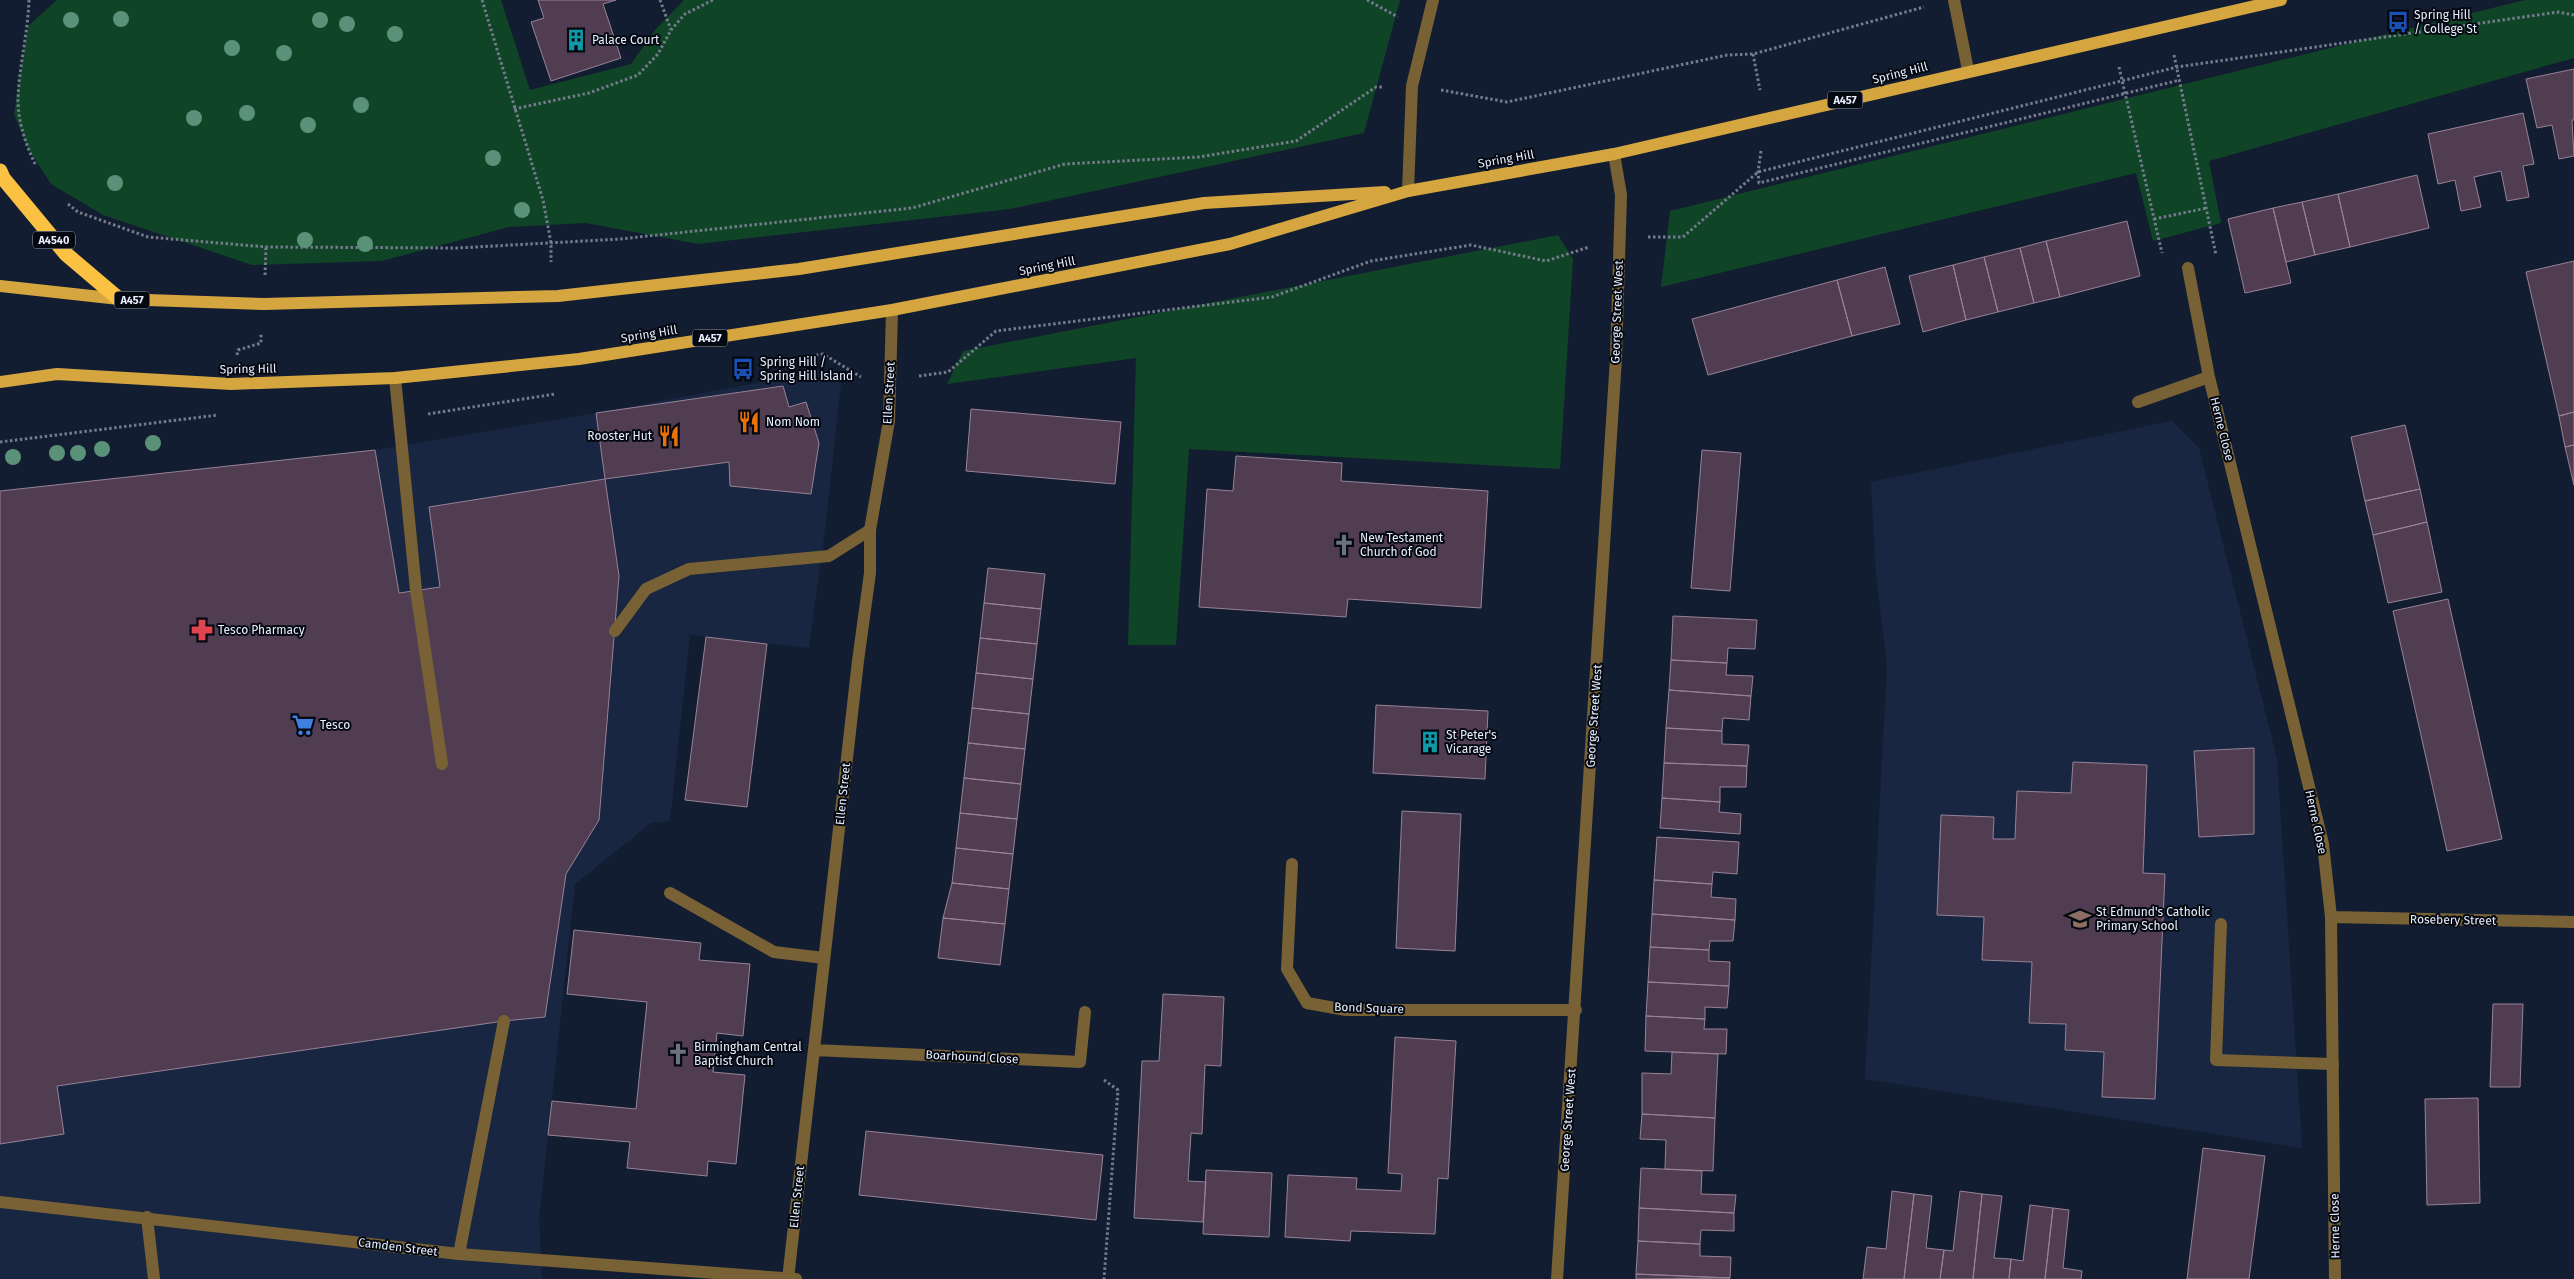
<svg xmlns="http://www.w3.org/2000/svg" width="2574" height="1279" viewBox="0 0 2574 1279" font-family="'Fira Sans',sans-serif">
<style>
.built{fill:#192641}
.green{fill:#104426}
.building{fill:#513d51;stroke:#988298}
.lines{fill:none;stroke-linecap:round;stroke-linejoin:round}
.path{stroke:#737b8d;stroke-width:3;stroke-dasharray:2.5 2.5;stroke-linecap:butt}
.lane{stroke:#786235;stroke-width:12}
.street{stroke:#786235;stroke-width:12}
.primary{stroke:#d5a640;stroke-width:12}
.highway{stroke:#fbc142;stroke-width:15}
.tree{fill:#5a9179}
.labels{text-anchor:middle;stroke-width:4;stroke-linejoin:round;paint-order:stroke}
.shield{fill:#040810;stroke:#a3a9b6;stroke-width:1}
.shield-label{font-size:11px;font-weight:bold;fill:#e7eefd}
.poi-label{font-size:12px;fill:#e7eefd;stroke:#040810;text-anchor:start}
.street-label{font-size:12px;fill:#e7eefd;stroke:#040810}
</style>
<rect width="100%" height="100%" fill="#131d31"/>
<!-- built -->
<path class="built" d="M830,369L841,383L826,522L809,648L690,635L670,821L651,823L575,884L539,1218L542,1279H0V491L375,450L596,413Z
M2172,421L2199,448L2277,759L2302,1148L1865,1079L1887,667L1876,574L1871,482Z"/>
<!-- green -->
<path class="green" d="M57,0H501L530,90L631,64L655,30L684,0H1400L1364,133L1010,209L698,244L586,223L509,227L382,261L252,265L103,215L51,184L29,150L14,114L28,26Z
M2525,0H2574V58L2209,161L2221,223L2153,241L2136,173L1661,287L1670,211Z
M1558,235L1573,259L1560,469L1189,449L1176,645H1128L1136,358L947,384L963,351Z"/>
<!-- building -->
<path class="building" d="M538,0H616L603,4L621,58L551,81L531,22L544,18Z
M2574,69V120H2572L2574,156L2559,159L2552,125L2537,128L2526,79Z
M2523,113L2534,164L2523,166L2529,197L2507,201L2501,171L2474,177L2481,207L2461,211L2455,180L2438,184L2428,134Z
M2417,175L2429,228L2350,247L2338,194Z
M2338,194L2350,247L2315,255L2302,202Z
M2302,202L2315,255L2286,262L2273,208Z
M2273,208L2291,283L2245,293L2228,219Z
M2127,221L2140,276L2060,297L2046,241Z
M2046,241L2060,297L2034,303L2020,248Z
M2020,248L2034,303L1998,312L1984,257Z
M1984,257L1998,312L1966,320L1953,265Z
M2574,261V412L2559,416L2526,272Z
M1953,265L1966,320L1923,332L1909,276Z
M1885,267L1900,324L1852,336L1837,280Z
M1837,280L1852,336L1708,375L1692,319Z
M783,386L789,407L806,402L819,443L811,494L730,486L729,462L605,479L596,413Z
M971,409L1121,422L1115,484L966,471Z
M2574,412V445L2565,447L2559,416Z
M2405,425L2420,489L2365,501L2351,437Z
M2574,445V485L2565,447Z
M375,450L399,593L440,587L429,507L605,479L619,576L599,820L566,874L545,1017L504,1021L57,1086L64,1134L0,1144V491Z
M1702,450L1741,453L1730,591L1691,588Z
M1236,456L1342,463L1341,481L1488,491L1481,608L1348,599L1346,617L1199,607L1207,489L1233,491Z
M2420,489L2427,522L2373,535L2365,501Z
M2427,522L2442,592L2388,603L2373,535Z
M988,568L1045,574L1041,609L984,603Z
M2448,599L2502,839L2447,851L2393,611Z
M984,603L1041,609L1037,644L980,638Z
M1673,616L1757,620L1755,649L1728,648L1727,663L1671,660Z
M706,637L767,644L747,807L685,800Z
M980,638L1037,644L1033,679L976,673Z
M1671,660L1727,663L1726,675L1753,676L1751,696L1669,690Z
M976,673L1033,679L1029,714L972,708Z
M1669,690L1751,696L1749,720L1723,718L1722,731L1666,728Z
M1376,705L1488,711L1485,779L1373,773Z
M972,708L1029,714L1025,749L968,743Z
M1666,728L1722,731V744L1749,745L1747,766L1664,763Z
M968,743L1025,749L1021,784L964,778Z
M2254,748V834L2199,837L2194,751Z
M2073,762L2147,765L2143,873L2165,874L2155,1099L2102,1097L2104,1052L2065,1050L2066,1024L2029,1023L2032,962L1982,960L1984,917L1937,915L1941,815L1994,817L1993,839H2015L2017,791L2071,793Z
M1664,763L1747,766L1746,787H1720V802L1662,798Z
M964,778L1021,784L1017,819L960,813Z
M1662,798L1720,802L1719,812L1741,814L1740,834L1660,828Z
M1402,811L1461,814L1455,951L1396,948Z
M960,813L1017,819L1013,854L956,848Z
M1657,837L1739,842L1737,874L1713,872L1712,884L1654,880Z
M956,848L1013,854L1009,889L952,883Z
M1654,880L1712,884L1711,897L1736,899L1735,920L1652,914Z
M952,883L1009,889L1005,924L943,918Z
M1652,914L1735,920L1733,941H1710L1709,950L1650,947Z
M943,918L1005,924L1000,965L938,958Z
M574,930L701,943L699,960L750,964L743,1036L717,1033L713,1072L745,1075L736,1164L708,1161L707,1176L627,1168L630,1142L548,1135L552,1101L636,1109L647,1002L567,994Z
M1650,947L1709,950V961L1730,962L1729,986L1648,982Z
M1648,982L1729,986L1727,1008L1705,1007V1019L1646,1016Z
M1163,994L1224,997L1221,1066L1205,1065L1202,1134L1191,1133L1188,1181L1206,1182L1203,1222L1134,1218L1142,1061H1159Z
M2493,1004H2523L2520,1087H2490Z
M1646,1016L1705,1019L1704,1029H1727L1726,1054L1645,1051Z
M1395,1037L1456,1041L1448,1179L1438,1178L1435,1234L1351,1231L1350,1241L1285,1237L1288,1175L1357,1178L1356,1189L1401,1191L1402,1174L1388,1173Z
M1672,1052L1718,1054L1715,1118L1642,1114V1073L1671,1074Z
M2478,1098L2480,1203L2427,1205L2425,1099Z
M1642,1114L1715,1118L1713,1171L1665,1169L1666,1140L1640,1139Z
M866,1131L1103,1155L1096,1220L859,1195Z
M2203,1148L2265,1156L2249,1279H2187Z
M1641,1168L1702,1171L1701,1194L1736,1195L1734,1213L1639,1208Z
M1206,1170L1272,1173L1269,1237L1203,1234Z
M1892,1191L1914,1194L1904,1279H1863L1867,1247L1886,1249Z
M1960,1191L1982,1194L1973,1279H1940L1944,1250L1953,1251Z
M1914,1194L1932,1196L1926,1248L1944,1250L1940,1279H1904Z
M1982,1194L2002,1196L1994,1258L2011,1259L2009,1279H1973Z
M2030,1205L2053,1208L2045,1279H2009L2011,1259L2023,1261Z
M1639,1208L1734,1213V1231L1701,1230L1700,1244L1638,1241Z
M2053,1208L2069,1210L2063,1268L2082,1271L2081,1279H2045Z
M1638,1241L1700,1244V1256L1731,1257L1730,1278L1636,1274Z
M1636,1274L1730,1278L1636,1279Z"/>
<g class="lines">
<!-- path -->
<path class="path" d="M29,0C28,33 19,66 18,99C18,123 26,145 36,166
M482,0L543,200L551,243V262
M660,0L671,30
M1367,0L1398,17
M1753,54L1760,90
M2174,55L2216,255
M2119,67L2162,253
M1441,90L1507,102L1727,55L1753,54L1924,7
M514,109L589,93L638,75L658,54L671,30L685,14L713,0
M1761,151L1758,172L1759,183L2180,80
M68,204L78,212L148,237L266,247L458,248L620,239L912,208L1065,164L1199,157L1296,141L1376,87H1383
M2154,219L2207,208
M1648,237H1683L1758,172L2177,67L2558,12L2574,15
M265,275L266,247
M237,355L238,350L261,343V333
M806,357L823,354L861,377
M919,376L948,372L996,331L1272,297L1371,261L1471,245L1546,261L1589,247
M428,414L555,394
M0,442L218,415
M1104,1080L1118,1090L1104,1279"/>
<!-- lane -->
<path class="lane" d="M395,378L416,590L442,764
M615,631L646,589L689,569L829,556L870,530
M670,893L774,952L824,958
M2221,924L2216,1060L2333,1064
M147,1217L154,1279
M459,1254L504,1021"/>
<!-- street -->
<path class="street" d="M1954,0L1968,70
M1408,191L1412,86L1433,0
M2188,268L2209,377L2323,844L2331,917L2335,1279
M2138,402L2209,377
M1292,864L1287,969L1307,1003L1346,1010H1576
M2331,917L2574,922
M814,1050L1080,1062L1085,1012
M0,1202L459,1254L796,1279
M788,1279L858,661L870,573V530L889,421L892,310
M1557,1279L1616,358L1621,195L1614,154"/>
<!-- primary -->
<path class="primary" d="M0,286L119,299L264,304L558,296L799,269L1204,203L1385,192
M0,382L57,374L231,384L395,378L579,359L892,310L1230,244L1408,191L1614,154L2281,0"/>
<!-- highway -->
<path class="highway" d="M0,171L3,178L66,254L119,299"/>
</g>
<!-- trees -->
<g class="tree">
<circle cx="121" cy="19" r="8"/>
<circle cx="71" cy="20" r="8"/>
<circle cx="320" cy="20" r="8"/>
<circle cx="347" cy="24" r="8"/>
<circle cx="395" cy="34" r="8"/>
<circle cx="232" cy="48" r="8"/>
<circle cx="284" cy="53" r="8"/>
<circle cx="361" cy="105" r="8"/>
<circle cx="247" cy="113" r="8"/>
<circle cx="194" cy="118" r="8"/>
<circle cx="308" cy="125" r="8"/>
<circle cx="493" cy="158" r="8"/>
<circle cx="115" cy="183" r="8"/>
<circle cx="522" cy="210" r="8"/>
<circle cx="305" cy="240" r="8"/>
<circle cx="365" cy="244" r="8"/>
<circle cx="153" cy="443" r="8"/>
<circle cx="102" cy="449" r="8"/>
<circle cx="57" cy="453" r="8"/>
<circle cx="78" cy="453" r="8"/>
<circle cx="13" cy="457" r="8"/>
</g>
<!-- icons -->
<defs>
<g id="bus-bare" transform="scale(1.725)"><path d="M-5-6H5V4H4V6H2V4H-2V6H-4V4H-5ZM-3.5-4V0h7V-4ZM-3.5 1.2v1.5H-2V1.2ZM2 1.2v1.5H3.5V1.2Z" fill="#1a4fb4" stroke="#040810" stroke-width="2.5" paint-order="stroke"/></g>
<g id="building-bare" transform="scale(1.725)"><path d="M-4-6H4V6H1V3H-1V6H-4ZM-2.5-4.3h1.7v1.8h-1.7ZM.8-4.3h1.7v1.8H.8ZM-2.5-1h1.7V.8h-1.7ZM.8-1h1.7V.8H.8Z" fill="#0f9aa8" stroke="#040810" stroke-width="2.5" paint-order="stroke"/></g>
<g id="restaurant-bare" transform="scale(1.725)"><path d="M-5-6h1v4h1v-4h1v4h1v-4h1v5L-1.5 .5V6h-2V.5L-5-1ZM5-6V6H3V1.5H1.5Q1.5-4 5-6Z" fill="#e8710a" stroke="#040810" stroke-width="2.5" paint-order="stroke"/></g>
<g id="church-bare" transform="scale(1.725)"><path d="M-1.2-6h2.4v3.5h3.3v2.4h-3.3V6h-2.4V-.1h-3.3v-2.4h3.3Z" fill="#6b7280" stroke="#040810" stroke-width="2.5" paint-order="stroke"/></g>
<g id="pharmacy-bare" transform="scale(1.725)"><path d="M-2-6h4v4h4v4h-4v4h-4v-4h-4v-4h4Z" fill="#e0444e" stroke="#040810" stroke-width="2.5" paint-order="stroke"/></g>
<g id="supermarket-bare" transform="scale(1.725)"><path d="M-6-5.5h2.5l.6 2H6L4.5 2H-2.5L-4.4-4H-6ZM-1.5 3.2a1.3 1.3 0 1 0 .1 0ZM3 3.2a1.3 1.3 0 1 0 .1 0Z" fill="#3f7fe0" stroke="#040810" stroke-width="2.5" paint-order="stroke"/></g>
<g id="school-bare" transform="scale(1.725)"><path d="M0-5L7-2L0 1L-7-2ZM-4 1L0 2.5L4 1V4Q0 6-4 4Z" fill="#8d6e63" stroke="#040810" stroke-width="2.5" paint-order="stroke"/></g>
</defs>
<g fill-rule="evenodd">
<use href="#bus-bare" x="2398" y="22"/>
<use href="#building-bare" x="576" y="40"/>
<use href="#bus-bare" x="743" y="369"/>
<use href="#restaurant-bare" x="749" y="422"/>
<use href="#restaurant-bare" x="669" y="436"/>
<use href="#church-bare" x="1344" y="545"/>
<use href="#pharmacy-bare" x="202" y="630"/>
<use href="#supermarket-bare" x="303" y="725"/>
<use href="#building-bare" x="1430" y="742"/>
<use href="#school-bare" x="2080" y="919"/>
<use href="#church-bare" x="678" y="1054"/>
</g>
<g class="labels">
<!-- shield labels -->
<g class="shield">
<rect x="1827.5" y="91.5" width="35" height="17" rx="4"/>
<rect x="33" y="231.5" width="42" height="17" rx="4"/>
<rect x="114.5" y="291.5" width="35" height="17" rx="4"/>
<rect x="692.5" y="329.5" width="35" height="17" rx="4"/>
</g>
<g class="shield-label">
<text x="1845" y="104">A457</text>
<text x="54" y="244">A4540</text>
<text x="132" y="304">A457</text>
<text x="710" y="342">A457</text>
</g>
<!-- poi labels -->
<g class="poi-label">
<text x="2414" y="19">Spring Hill<tspan x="2414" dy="14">/ College St</tspan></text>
<text x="592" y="44">Palace Court</text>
<text x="760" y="366">Spring Hill /<tspan x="760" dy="14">Spring Hill Island</tspan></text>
<text x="766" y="426">Nom Nom</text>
<text x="652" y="440" text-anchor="end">Rooster Hut</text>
<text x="1360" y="542">New Testament<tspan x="1360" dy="14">Church of God</tspan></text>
<text x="218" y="634">Tesco Pharmacy</text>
<text x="320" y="729">Tesco</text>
<text x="1446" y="739">St Peter's<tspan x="1446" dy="14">Vicarage</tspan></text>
<text x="2096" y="916">St Edmund's Catholic<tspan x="2096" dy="14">Primary School</tspan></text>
<text x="694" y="1051">Birmingham Central<tspan x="694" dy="14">Baptist Church</tspan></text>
</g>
<!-- street labels -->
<g class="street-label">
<text transform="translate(1900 73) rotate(-14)" y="4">Spring Hill</text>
<text transform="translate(1506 159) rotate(-10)" y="4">Spring Hill</text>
<text transform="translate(1047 266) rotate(-11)" y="4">Spring Hill</text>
<text transform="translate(1617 312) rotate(-88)" y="4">George Street West</text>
<text transform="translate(649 334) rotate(-9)" y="4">Spring Hill</text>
<text transform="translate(248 369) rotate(-1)" y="4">Spring Hill</text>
<text transform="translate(889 393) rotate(-87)" y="4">Ellen Street</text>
<text transform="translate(2222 429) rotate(76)" y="4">Herne Close</text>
<text transform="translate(1594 716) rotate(-86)" y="4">George Street West</text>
<text transform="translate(843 794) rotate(-84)" y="4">Ellen Street</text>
<text transform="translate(2316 822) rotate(78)" y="4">Herne Close</text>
<text transform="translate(2453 920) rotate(1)" y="4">Rosebery Street</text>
<text transform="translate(1369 1008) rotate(2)" y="4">Bond Square</text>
<text transform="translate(972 1057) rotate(3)" y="4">Boarhound Close</text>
<text transform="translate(1568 1120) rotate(-86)" y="4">George Street West</text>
<text transform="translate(797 1197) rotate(-84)" y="4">Ellen Street</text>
<text transform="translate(2335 1226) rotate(-91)" y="4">Herne Close</text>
<text transform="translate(398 1247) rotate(7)" y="4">Camden Street</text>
</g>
</g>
</svg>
